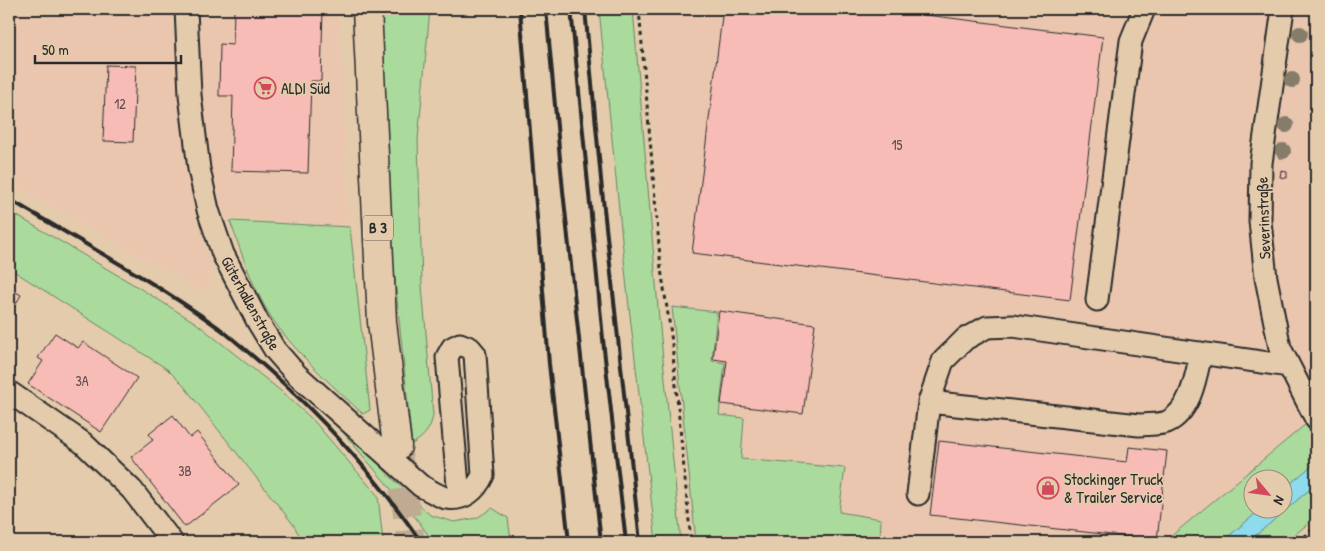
<svg xmlns="http://www.w3.org/2000/svg" width="1325" height="551" viewBox="0 0 1325 551" font-family="'Patrick Hand',sans-serif">
<style>
.built{fill:#eac6af}
.green{fill:#aadb9c;stroke:#6a8364}
.water{fill:#8ddbec;stroke:#66959f}
.building{fill:#f7bcb5;stroke:#2b2b2b}
.lines{fill:none;stroke-linecap:round;stroke-linejoin:round}
.major-tunnel{stroke:#bfab92;stroke-width:28;stroke-dasharray:28 14;stroke-linecap:butt}
.minor-casing{stroke:#2b2b2b;stroke-width:25}
.major-casing{stroke:#2b2b2b;stroke-width:31}
.path{stroke:#2b2b2b;stroke-width:3;stroke-dasharray:4 4;stroke-linecap:butt}
.minor{stroke:#e4cbac;stroke-width:21}
.major{stroke:#e4cbac;stroke-width:28}
.rail{stroke:#2b2b2b;stroke-width:4}
.tree{fill:#857d6b}
.labels{text-anchor:middle;stroke-width:4;stroke-linejoin:round;paint-order:stroke}
.number-label{font-size:14px;fill:#5e4f4e}
.shield{fill:#e4cbac;stroke:#625b52;stroke-width:1}
.shield-label{font-size:15px;font-weight:bold;fill:#2b2b2b}
.poi-label{font-size:16px;fill:#2b2b2b;stroke:#e4cbac;text-anchor:start}
.street-label{font-size:16px;fill:#2b2b2b;stroke:#e4cbac}
</style>
<rect width="100%" height="100%" fill="#e4cbac"/>
<filter id="ink" filterUnits="userSpaceOnUse"><feTurbulence type="fractalNoise" baseFrequency=".02" numOctaves="2"/><feDisplacementMap in="SourceGraphic" scale="10" xChannelSelector="R" yChannelSelector="G"/><feConvolveMatrix kernelMatrix="1 2 1 2 8 2 1 2 1" color-interpolation-filters="sRGB"/></filter>
<g filter="url(#ink)">
<!-- built -->
<path class="built" d="M9,9H170L197,227L212,269L208,293L9,183Z
M193,9H339L350,227L220,216L203,132Z
M644,9H1316V415L1164,542H880L881,519L839,512L845,468L741,460L744,418L719,415L725,364L712,361L717,312L672,307L667,279Z"/>
<!-- green -->
<path class="green" d="M377,9H430L418,139L422,286L433,415C431,429 424,437 412,444L384,174Z
M599,9H633L658,308L681,542H656L627,289Z
M9,211L136,286L196,323L282,392L313,420L378,496L383,542H303L293,524L183,385L167,369L9,268Z
M230,221L350,227L370,410L363,414C335,388 306,362 282,332C256,300 244,259 230,221Z
M672,307L717,312L712,361L725,363L719,415L744,418L741,459L845,468L839,512L881,519L880,542H696Z
M325,411L346,429L392,478L430,515L454,522L477,518L492,508L508,518L511,542H433L419,522Z
M1306,424L1316,444V462L1283,490L1282,478H1252V508L1261,509L1222,542H1164Z
M1316,484V517L1286,542H1248Z"/>
<!-- water -->
<path class="water" d="M1316,462V484L1248,542H1222L1261,509L1282,508L1283,490Z"/>
<!-- building -->
<path class="building" d="M234,9H323L321,81H311L308,173L231,171L233,96H219L220,44L233,45Z
M723,9H878L1103,37L1070,300L692,253Z
M106,65L136,66L133,142L103,141Z
M1281,171L1287,172V178L1280,177Z
M9,288L21,295L9,316Z
M719,311L815,324L803,414L721,404L727,361L713,359Z
M55,333L78,348L83,342L137,378L101,432L28,384L43,361L38,358Z
M173,415L190,438L197,432L239,485L185,527L131,457L153,440L149,434Z
M939,441L1127,462L1129,447L1167,451L1157,540L930,515Z"/>
<g class="lines">
<!-- major-tunnel -->
<path class="major-tunnel" d="M397,447L411,542"/>
<!-- minor casing -->
<g class="minor-casing">
<path id="minor" d="M186,9L190,95L199,169L208,210L223,254L258,322L275,350L296,374L421,486C428,489 438,496 446,498C464,501 476,490 483,475L475,354L470,348L460,344L452,348L447,357L458,486L470,492
M1283,9L1261,163L1260,221L1266,278L1280,348L1316,419
M1097,300L1131,41L1144,9
M9,392L83,443L132,490L172,542
M929,402L1139,425C1147,424 1159,425 1167,422C1191,411 1196,376 1201,353
M918,494L929,402L943,361L965,339L987,327L1013,326L1289,366"/>
</g>
<!-- major casing -->
<g class="major-casing">
<path id="major" d="M367,9L382,322L397,446"/>
</g>
<!-- path -->
<path class="path" d="M639,9L661,269L671,334L691,542
M1298,542L1316,527"/>
<!-- minor -->
<use href="#minor" class="minor"/>
<!-- major -->
<use href="#major" class="major"/>
<!-- rail -->
<path class="rail" d="M520,9L549,364L569,542
M546,9L563,191L601,542
M571,9L604,349L626,542
M585,9L602,190L640,542
M9,199C79,241 152,280 219,328C237,342 254,357 271,372C328,423 378,479 421,542"/>
</g>
<!-- trees -->
<g class="tree">
<circle cx="1300" cy="34" r="8"/>
<circle cx="1292" cy="80" r="8"/>
<circle cx="1286" cy="125" r="8"/>
<circle cx="1283" cy="151" r="8"/>
</g>
</g>
<!-- icons -->
<defs>
<g id="supermarket-ring" transform="scale(1.125)"><circle r="9.5" fill="#e4cbac" stroke="#d1495b" stroke-width="1.5"/><path d="M-6-5.5h2.5l.6 2H6L4.5 2H-2.5L-4.4-4H-6ZM-1.5 3.2a1.3 1.3 0 1 0 .1 0ZM3 3.2a1.3 1.3 0 1 0 .1 0Z" fill="#d1495b"/></g>
<g id="shop-ring" transform="scale(1.125)"><circle r="9.5" fill="#e4cbac" stroke="#d1495b" stroke-width="1.5"/><path d="M-5-2.5h2.3a2.7 3.5 0 0 1 5.4 0H5L5.5 6h-11ZM-1.5-2.5h3a1.5 2.3 0 0 0-3 0Z" fill="#d1495b"/></g>
</defs>
<g fill-rule="evenodd">
<use href="#supermarket-ring" x="265" y="88"/>
<use href="#shop-ring" x="1048" y="488"/>
</g>
<g class="labels">
<!-- number labels -->
<g class="number-label">
<text x="120" y="109">12</text>
<text x="897" y="150">15</text>
<text x="82" y="386">3A</text>
<text x="185" y="476">3B</text>
</g>
<!-- shield labels -->
<rect class="shield" x="363" y="215.5" width="30" height="25" rx="4"/>
<g class="shield-label">
<text x="378" y="233">B 3</text>
</g>
<!-- poi labels -->
<g class="poi-label">
<text x="281" y="94">ALDI Süd</text>
<text x="1064" y="485">Stockinger Truck<tspan x="1064" dy="18">&amp; Trailer Service</tspan></text>
</g>
<!-- street labels -->
<g class="street-label">
<text transform="translate(1263 218) rotate(-92)" y="6">Severinstraße</text>
<text transform="translate(251 303) rotate(61)" y="6">Güterhallenstraße</text>
</g>
</g>
<!-- margin -->
<rect width="1325" height="551" fill="none" stroke="#e4cbac" stroke-width="30"/>
<rect x="15" y="15" width="1295" height="521" fill="none" stroke="#2b2b2b" stroke-width="2" filter="url(#ink)"/>
<!-- north arrow -->
<g transform="translate(1268 494) rotate(119)"><circle r="24" fill="#e4cbac" stroke="#9a8b78"/>
<path d="M0-4L9 19L0 12L-9 19Z" fill="#d1495b"/>
<text y="-8" font-size="14" font-weight="bold" text-anchor="middle" fill="#2b2b2b">N</text>
</g>
<!-- scale -->
<path d="M35 55v8h146v-8" fill="none" stroke="#2b2b2b" stroke-width="2.5"/>
<text x="42" y="55" font-size="15" fill="#2b2b2b" stroke="#e4cbac" stroke-width="4" paint-order="stroke">50 m</text>
</svg>
